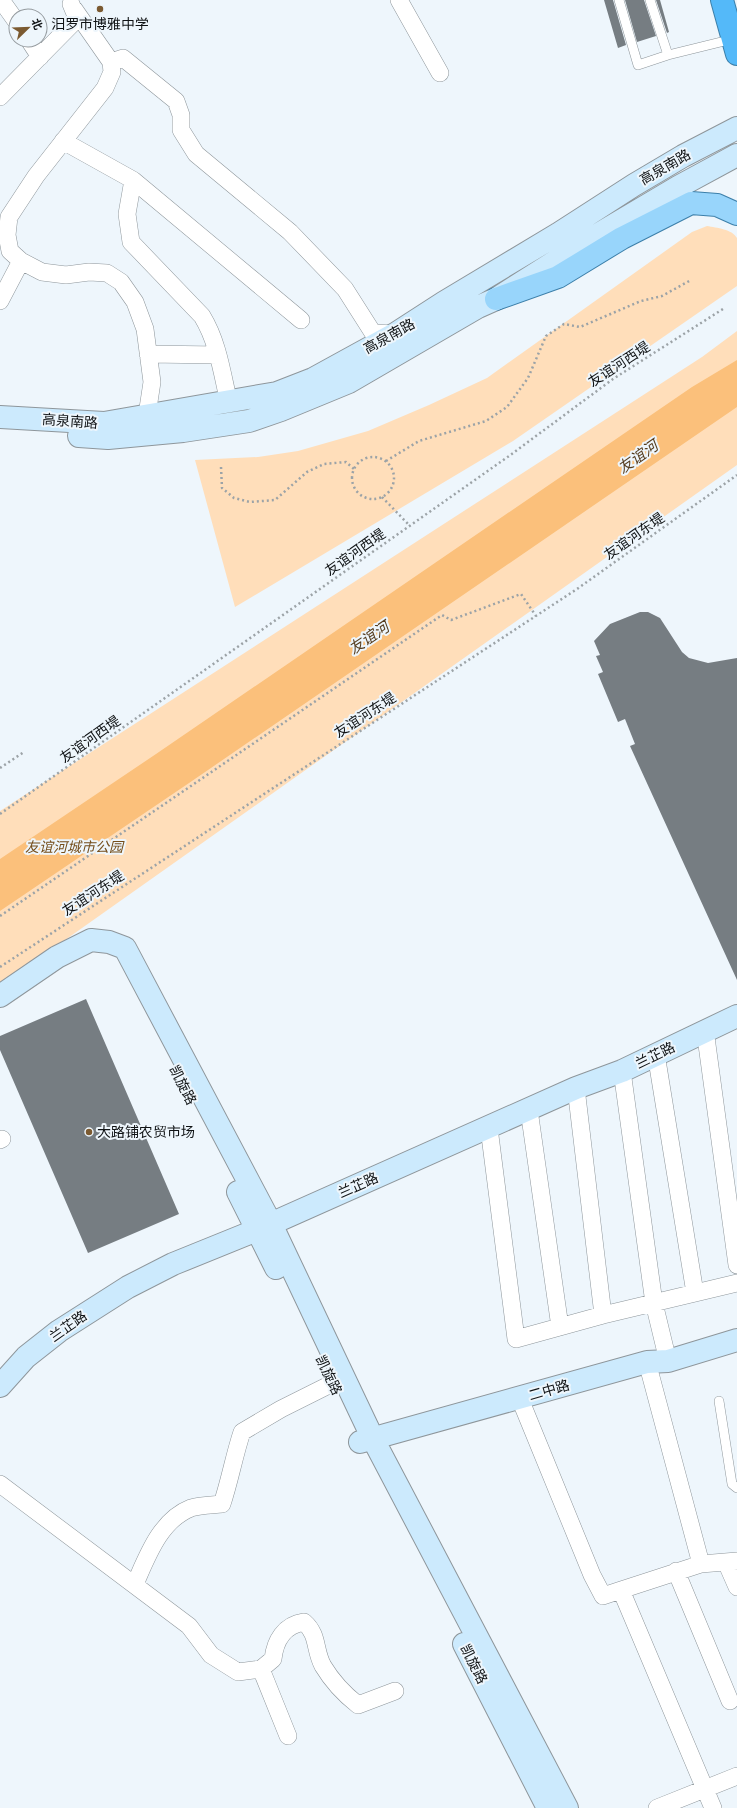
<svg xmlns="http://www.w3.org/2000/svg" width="737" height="1808" viewBox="0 0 737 1808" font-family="'Zilla Slab','Noto Sans SC',serif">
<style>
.green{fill:#ffdeba}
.water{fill:#fbc07b}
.building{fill:#767d82}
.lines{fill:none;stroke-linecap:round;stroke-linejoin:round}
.lane-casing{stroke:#8e969b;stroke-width:10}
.street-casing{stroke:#8e969b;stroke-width:18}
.secondary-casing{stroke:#8e969b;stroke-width:24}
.primary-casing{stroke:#3c7fa9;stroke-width:24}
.highway-casing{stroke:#3c7fa9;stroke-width:24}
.path{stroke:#9ca3a7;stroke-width:2.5;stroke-dasharray:2 3;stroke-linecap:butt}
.lane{stroke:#fff;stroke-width:9}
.street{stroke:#fff;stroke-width:17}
.secondary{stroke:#cceafd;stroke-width:22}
.primary{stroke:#98d5fb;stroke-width:22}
.highway{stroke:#54b9f9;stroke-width:22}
.poi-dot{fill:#7b5a31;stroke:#eef6fc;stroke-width:1.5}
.labels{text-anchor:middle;stroke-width:4;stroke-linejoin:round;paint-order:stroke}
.poi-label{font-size:14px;fill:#0f1214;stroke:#eef6fc}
.street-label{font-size:14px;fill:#0f1214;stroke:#eef6fc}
.park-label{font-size:14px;font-style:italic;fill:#754e1b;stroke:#eef6fc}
.water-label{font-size:15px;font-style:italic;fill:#553c1e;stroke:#eef6fc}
</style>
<rect width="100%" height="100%" fill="#eef6fc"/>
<!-- green -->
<path class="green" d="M707,226C717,228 732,229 737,238V286L513,441L235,607L195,460L258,457L298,451L368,431L429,405L487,378L692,232Z
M737,331V465L0,986V811L702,357Z"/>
<!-- water -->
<path class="water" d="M737,360V407L192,781L0,911V859L156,754L692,387Z"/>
<!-- building -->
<path class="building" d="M604,0H613L626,45L618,48Z
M625,0H644L656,36L637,42Z
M656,0H660L669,32L667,33Z
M640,612H648L660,618L682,652L689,658L708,663L737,658V980L630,746L635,744L625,719L618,722L598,674L603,672L596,656L600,655L594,641L610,624Z
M86,999L179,1214L88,1253L0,1050V1036Z"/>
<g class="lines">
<!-- lane casing -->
<g class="lane-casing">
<path id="lane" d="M619,0L638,65L668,55L733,39
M650,0L668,55
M719,1401L732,1484L737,1488"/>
</g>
<!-- street casing -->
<g class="street-casing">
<path id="street" d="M1,0L16,21
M399,0L440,73
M74,9L111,62L112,72L105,88L36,176L9,217L7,235L10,251L21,261L42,272L66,275L89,272L107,273L121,282L135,302L145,329L152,382L147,415
M29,40L40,57
M111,62L123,58L176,101L181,115V130L196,154L290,232L345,289L373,333L395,334
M0,97L72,24L76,16L71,4
M63,141L133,180L301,320
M133,180L127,214L131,242L202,316C218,342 222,373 229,403
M0,301L21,261
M148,354L218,355
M705,1030L737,1265
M656,1054L695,1293
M622,1071L654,1303L668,1361
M576,1088L603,1315
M529,1110L560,1327
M489,1128L516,1339L603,1315L737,1283
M0,1140L2,1139
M647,1362L701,1564
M520,1399L592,1575L603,1596L621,1590L713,1808
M0,1484L189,1626L211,1655L238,1672L261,1669L273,1659C275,1641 284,1625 304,1622C319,1635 314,1650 323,1666C332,1681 344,1694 358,1705L395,1691
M726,1562L737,1587
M676,1571L730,1701
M135,1584C147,1557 160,1520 191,1508C200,1505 212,1505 222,1504C230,1480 234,1456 242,1432L281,1409L333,1383
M621,1590L701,1564L737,1561
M261,1669L288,1736
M657,1808L737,1776"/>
</g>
<!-- secondary casing -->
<g class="secondary-casing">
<path id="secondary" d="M0,417L104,423L277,393L313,379L395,334L443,303L558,234L634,185L683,156L737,128
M79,436L108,438L183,431L249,421L281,410L349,382L478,307L496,299L592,238L678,187L737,155
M0,996L57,957L91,940L109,942L125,948L271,1224L373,1439L567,1808
M238,1192L276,1268
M0,1386L26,1357L59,1331L128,1287L173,1264L257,1230L576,1088L622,1071L737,1016
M360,1442L647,1362L668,1361L737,1340
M464,1644L548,1808"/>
</g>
<!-- primary casing -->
<g class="primary-casing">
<path id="primary" d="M496,299L558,277L622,238L691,203L717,205L737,214"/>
</g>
<!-- highway casing -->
<g class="highway-casing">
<path id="highway" d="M722,0L737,54"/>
</g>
<!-- path -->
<path class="path" d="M352 478a21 21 0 1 1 42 0a21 21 0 1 1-42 0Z
M386,461L419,441L486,421L507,407L528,378L546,336L564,324L580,327L641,301L662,296L691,280
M221,467L222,488L234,498L250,502L275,500L307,472L324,464L346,462L354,469
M382,497L410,526
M0,768L24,752
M0,814L509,456L613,379L723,309
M0,916L442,615L451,620L521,594L536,616
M0,967L577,589L737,475"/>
<!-- lane -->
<use href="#lane" class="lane"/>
<!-- street -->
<use href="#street" class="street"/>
<!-- secondary -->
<use href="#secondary" class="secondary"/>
<!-- primary -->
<use href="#primary" class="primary"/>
<!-- highway -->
<use href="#highway" class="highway"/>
</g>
<!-- markers -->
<g class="poi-dot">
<circle cx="100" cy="9" r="4"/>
<circle cx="89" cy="1132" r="4"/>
</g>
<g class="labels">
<!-- poi labels -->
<g class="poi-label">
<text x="100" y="29">汨罗市博雅中学</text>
<text x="97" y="1137" text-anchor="start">大路铺农贸市场</text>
</g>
<!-- street labels -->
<g class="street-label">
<text transform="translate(665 167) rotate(-30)" y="5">高泉南路</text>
<text transform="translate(389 336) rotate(-29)" y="5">高泉南路</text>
<text transform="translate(619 364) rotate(-33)" y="5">友谊河西堤</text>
<text transform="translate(70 421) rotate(4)" y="5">高泉南路</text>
<text transform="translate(634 536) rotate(-35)" y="5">友谊河东堤</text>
<text transform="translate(355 552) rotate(-35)" y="5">友谊河西堤</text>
<text transform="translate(365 715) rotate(-33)" y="5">友谊河东堤</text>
<text transform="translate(90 739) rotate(-35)" y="5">友谊河西堤</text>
<text transform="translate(93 893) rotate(-33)" y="5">友谊河东堤</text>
<text transform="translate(655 1055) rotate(-26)" y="5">兰芷路</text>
<text transform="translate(183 1085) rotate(63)" y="5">凯旋路</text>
<text transform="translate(358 1185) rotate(-24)" y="5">兰芷路</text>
<text transform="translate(68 1326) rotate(-35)" y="5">兰芷路</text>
<text transform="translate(329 1375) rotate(64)" y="5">凯旋路</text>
<text transform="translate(549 1390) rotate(-16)" y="5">二中路</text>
<text transform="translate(474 1664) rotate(63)" y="5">凯旋路</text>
</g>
<!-- park labels -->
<g class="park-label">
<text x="74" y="852">友谊河城市公园</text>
</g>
<!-- water labels -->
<g class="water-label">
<text transform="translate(638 457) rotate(-35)" y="5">友谊河</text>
<text transform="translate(369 638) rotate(-34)" y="5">友谊河</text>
</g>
</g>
<!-- north arrow -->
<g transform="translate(28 28) rotate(67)"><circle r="19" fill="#eef6fc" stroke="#959b9f"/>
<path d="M0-3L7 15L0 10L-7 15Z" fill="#7b5a31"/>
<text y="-6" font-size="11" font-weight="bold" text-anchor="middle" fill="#0f1214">北</text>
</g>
</svg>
